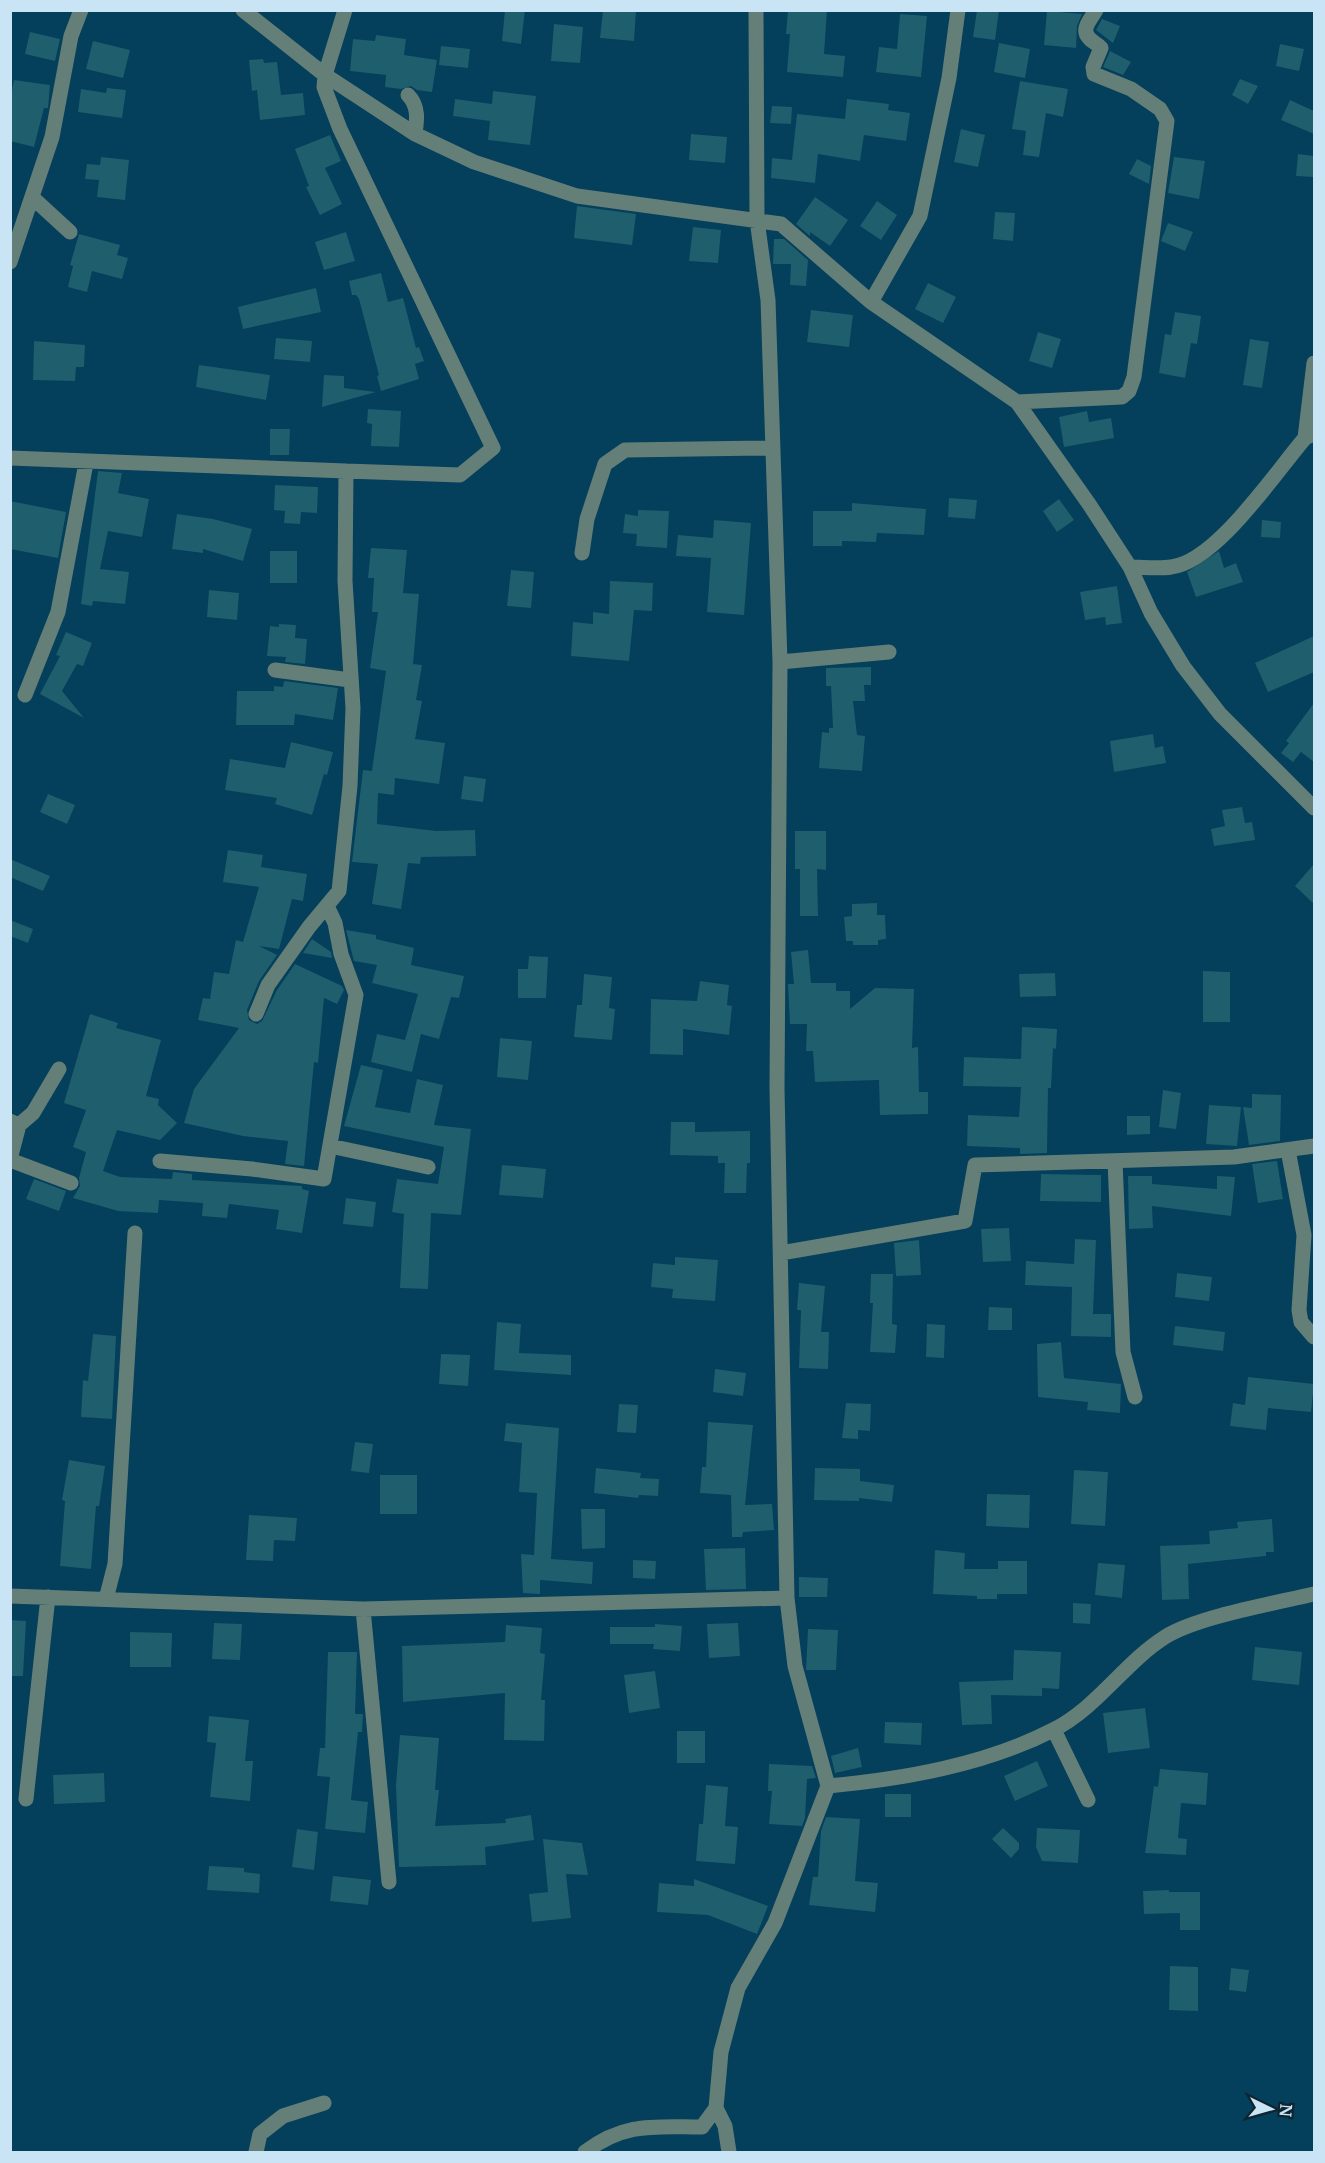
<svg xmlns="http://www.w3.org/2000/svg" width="1325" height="2163" viewBox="0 0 1325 2163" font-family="Merriweather,serif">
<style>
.building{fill:#1e5e6d}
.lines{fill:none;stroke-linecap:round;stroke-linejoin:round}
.minor{stroke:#647f77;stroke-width:15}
</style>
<rect width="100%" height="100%" fill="#043f5b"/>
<!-- building -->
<path class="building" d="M505,10H525L521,44L502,41Z
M603,10H636L634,41L600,38Z
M788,10H827L824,54L845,56L843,77L787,72L790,34H786Z
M977,10H999L995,40L973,37Z
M1047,11L1082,14L1077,26L1076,48L1044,45Z
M900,14L927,16L921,77L876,72L879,47L897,49Z
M1102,19L1120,26L1113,43L1096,30Z
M554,24L583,27L580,63L551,61Z
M30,32L60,39L55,61L25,54Z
M376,35L406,39L404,55L437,60L432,92L417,90L411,86L401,89L385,87L386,75L350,71L353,39L375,41Z
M93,41L130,50L123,78L86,69Z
M999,43L1030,49L1025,78L994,72Z
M1280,44L1304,49L1299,71L1276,66Z
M441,46L470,49L468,68L439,65Z
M1110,51L1131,62L1123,75L1103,67Z
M263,59L264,63L277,62L281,95L303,93L305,115L260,120L257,90L252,91L249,60Z
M1240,79L1258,86L1248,104L1232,95Z
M14,80L50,85L48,108H44L34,147L10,141V100Z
M1020,81L1068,89L1063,117L1046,113L1039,157L1023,155L1026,131L1012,129Z
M107,88L126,90L122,118L78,112L81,89L106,93Z
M493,91L536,96L530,145L488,140L490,121L453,116L455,99L492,104Z
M847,99L889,104L888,110L910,113L906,141L864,135L860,161L818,154L815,183L771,178L772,158L792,160L797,114L845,119Z
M1290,100L1314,111V134L1281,120Z
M772,106L792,107L791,124L770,123Z
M961,129L985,135L978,167L954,162Z
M691,134L727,137L725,163L689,160Z
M330,135L341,161L325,168L342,204L320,215L306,187L309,186L295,149Z
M1298,154L1314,156V177L1296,176Z
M101,157L129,160L125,200L97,197L99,180L85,179L87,164L100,165Z
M1174,157L1205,161L1199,199L1168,193Z
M1137,159L1151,166L1149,184L1129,174Z
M815,197L848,220L830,246L810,232V236L796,224Z
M877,201L897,215L881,240L860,226Z
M577,206L636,214L632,245L574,238Z
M995,212L1015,213L1013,241L993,239Z
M1168,223L1193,232L1185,251L1161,241Z
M693,227L721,230L718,263L689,261Z
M346,232L355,261L324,270L315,242Z
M79,234L120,245L117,255L128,258L122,279L92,271L87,292L68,287L73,266L70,265Z
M774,239H784L808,260L806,286L790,285L791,264H773Z
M381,273L388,302L403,298L416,348L419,347L424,361L415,364L419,379L381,391L377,376L379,375L359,299L356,295H352L349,281Z
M928,283L956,297L943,323L915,309Z
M316,288L321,312L243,329L238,307Z
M811,310L853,315L849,347L807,342Z
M1175,312L1201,316L1197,344L1191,343L1185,378L1159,373L1165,334L1171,335Z
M1038,332L1061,339L1052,368L1029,361Z
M276,338L312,341L310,362L274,359Z
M1250,339L1269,342L1262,388L1243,385Z
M34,341L85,345L84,367H76L75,381L33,380Z
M199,365L270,375L266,400L196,387Z
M324,375L344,376V388L376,392L322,407Z
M368,409L401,411L399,447L371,446L372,424L367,423Z
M1087,411L1089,422L1111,418L1114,438L1064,447L1059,417Z
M270,429H290L289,455H270Z
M98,471L122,473L118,493L149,499L142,537L108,531L100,569L129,572L125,604L93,601L92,606L81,604Z
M275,485L318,487L317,513L301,512L300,524L284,523L285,511L274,510Z
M949,498L977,500L975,519L948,517Z
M1059,499L1074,520L1057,532L1043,511Z
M10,501L66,512L58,558L10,549Z
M852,503L926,509L924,535L877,533L876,542L842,541V546H813V511H852Z
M638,510L669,511L667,548L636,546L637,534L623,533L625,514L638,516Z
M177,514L213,519L252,529L243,561L203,549V553L172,549Z
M714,520L751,523L744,615L707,612L711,558L676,556L678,535L713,538Z
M1262,520L1281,522L1280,538L1261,537Z
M371,548L407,550L403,593L419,594L413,664L422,665L416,700L422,701L415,739L445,743L439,784L395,778L394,795L378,793L377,824L436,831L475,830L476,856L421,857L420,864L408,863L401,909L372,904L378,864L352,862L363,770L372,771L386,671L370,668L378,612H372L374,578H368Z
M270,551H297V583H270Z
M1219,551L1224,568L1236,563L1243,582L1196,597L1187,572Z
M511,570L534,572L531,608L507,606Z
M610,581L653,583L652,611L634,610L629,661L571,656L573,622L593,624V612L609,614Z
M1117,586L1122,623L1106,625L1105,617L1085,620L1080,592Z
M209,590L239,593L237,620L207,617Z
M279,624L296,625L295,638L307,639L305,664L285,662L286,657L267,656L270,626L279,627Z
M66,632L92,643L83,666L77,664L62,691L84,718L40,694L60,656L56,655Z
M1314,636V672L1268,692L1255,663Z
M871,667V685H864L865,701H853L857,735L865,736L862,771L819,768L822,732L829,733V728H833L831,686H826V668Z
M284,681L338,688L333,720L295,714L294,725H236L237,691H274V686L283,687Z
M1314,703V762L1301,752L1293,762L1281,753L1289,743L1286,741Z
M1153,734L1155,748L1163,746L1166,763L1114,772L1110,741Z
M291,742L333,752L327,775L324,774L312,815L275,804L277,798L225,790L230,759L285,768Z
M464,776L486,779L483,802L461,799Z
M48,794L75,805L67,824L40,812Z
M1242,807L1245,823L1252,822L1255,840L1214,846L1211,829L1225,826L1222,810Z
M795,831H826V870L817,869L818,916H800V869H795Z
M228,850L263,855L261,867L307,874L303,901L292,899L279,949L259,946L277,955L259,981L247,1010L249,1020L257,1024L262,1021L277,990L295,964L342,986L344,990L337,1004L324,998L318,1063L314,1062L304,1166L285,1164L288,1141L243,1136L184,1123L194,1089L239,1028L198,1020L203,998L210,999L214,972L229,974L236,940L243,942L259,887L223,882Z
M10,859L50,876L43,891L10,877Z
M1314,864V904L1295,886Z
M877,903V915H885L886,939L878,940V945H853V941H846L844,917L852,916V904Z
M10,920L33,929L28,943L10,936Z
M346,930L376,935V939L414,948L411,965L464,976L459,998L451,997L439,1039L421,1034L412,1072L371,1062L377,1034L405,1040L418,994L372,983L377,965L354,961Z
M312,939L331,952L332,958L303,953Z
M808,950L811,983H836V991H850V1009L875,988L914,989L912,1048L918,1047L919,1092H928V1114L880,1115L879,1080L815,1082L813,1051H806L807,1024H790L788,984H794L791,952Z
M529,956L548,957L546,998H518V969H528Z
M1203,971L1230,972V1022H1203Z
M1055,973L1056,996L1020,997L1019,974Z
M584,974L612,977L609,1008L615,1009L612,1040L574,1037L577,1005H582Z
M700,981L729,985L727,1005L732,1006L729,1035L683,1029V1055L650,1054L651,999L697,1001Z
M90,1014L118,1023L116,1028L161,1040L146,1096L159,1099L158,1105L177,1123L160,1140L117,1130L103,1171L120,1177L172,1179L173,1172L192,1174V1180L302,1186V1189L309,1191L302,1233L276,1229L279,1210L229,1204L227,1218L202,1216L203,1203L159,1200L158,1213L118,1211L73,1198L80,1186L79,1178L86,1152L73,1147L86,1110L64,1103Z
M1022,1027L1057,1029L1056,1049L1053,1048L1051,1088H1048L1047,1153L1020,1154V1148L967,1146L968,1115L1019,1117L1021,1087L963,1086L964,1057L1021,1059Z
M500,1038L532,1041L528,1080L497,1077Z
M361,1065L383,1070L375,1107L410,1113L417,1079L443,1085L434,1125L471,1129L461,1215L431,1213L428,1289L400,1288L404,1214L392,1212L397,1179L438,1184L444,1147L344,1126Z
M1163,1090L1181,1093L1176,1129L1159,1127Z
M1252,1094L1281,1095L1280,1141L1249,1145L1243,1107L1252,1108Z
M1209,1105L1241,1107L1237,1146L1206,1144Z
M1127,1116H1150V1134L1127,1135Z
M671,1122H695V1132L750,1131V1163H747L746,1193H724L725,1163H718V1156L670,1155Z
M1277,1161L1283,1199L1258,1203L1252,1164Z
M502,1165L546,1169L543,1198L499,1195Z
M1041,1174L1101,1175V1202L1040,1201Z
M1128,1176H1152V1184L1217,1189V1176L1235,1177L1231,1216L1152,1206L1153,1228L1129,1229Z
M34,1179L66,1191L59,1211L26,1199Z
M346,1198L376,1202L373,1227L343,1224Z
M1009,1228L1011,1261L983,1262L981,1229Z
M1075,1239L1096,1240L1093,1314H1111V1337L1071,1336L1072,1287L1025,1285L1026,1261L1074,1264Z
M919,1240L921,1275L896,1276L894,1243Z
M675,1257L718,1260L715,1301L672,1298L673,1289L651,1287L653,1263L675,1265Z
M1177,1273L1212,1277L1209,1301L1175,1297Z
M871,1274H893L892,1324L897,1325L895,1353L870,1352L873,1303H870Z
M799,1283L825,1286L821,1332H829L828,1369L799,1368L801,1310H797Z
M989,1307L1012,1308V1330H988Z
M497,1322L521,1324L519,1353L571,1355V1375L494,1370Z
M927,1324L945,1325L944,1358L926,1357Z
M1175,1326L1225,1332L1223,1351L1173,1345Z
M93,1334L116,1336L112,1419L81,1417L83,1380L88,1381Z
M1061,1342L1064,1378L1121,1384L1120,1413L1087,1410L1088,1402L1038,1397L1037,1344Z
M441,1354L470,1355L468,1386L439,1384Z
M715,1369L746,1373L743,1396L713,1392Z
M1248,1377L1314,1384L1311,1412L1268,1408L1266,1430L1230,1426L1233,1403L1245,1405Z
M846,1403L871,1404L870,1431L858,1430V1439L842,1438Z
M619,1404L638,1405L636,1433L617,1432Z
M708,1422L753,1425L745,1505L772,1504L774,1530L743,1532L742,1537H732L731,1495L700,1493L702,1467H706Z
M506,1423L559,1428L551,1559L593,1562L592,1584L540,1580V1594L523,1593L521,1554L534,1555L537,1493L519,1492L522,1443L504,1441Z
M355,1442L373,1444L369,1473L351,1471Z
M69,1460L105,1466L99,1506H96L91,1569L60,1566L65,1501L62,1500Z
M596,1468L641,1473L640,1478L659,1479L658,1496L639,1495L638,1498L594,1493Z
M815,1468L860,1469V1481L894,1485L892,1502L859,1498V1501L814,1500Z
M1074,1470L1108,1472L1105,1526L1071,1524Z
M380,1475H417V1514H380Z
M987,1494L1030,1495L1029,1528L986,1526Z
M581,1509H605V1548L582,1549Z
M249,1515L297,1518L295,1541L274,1540L273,1561L246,1560Z
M1272,1519L1274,1552H1266V1556L1188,1564L1189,1599L1162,1600L1160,1546L1210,1544L1209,1531L1238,1528L1237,1522Z
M745,1548L746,1589L706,1590L704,1549Z
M935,1550L965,1553L964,1569H998V1561H1027V1594H997V1599H977V1596L933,1594Z
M633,1560L656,1561L655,1579L633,1578Z
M1098,1563L1125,1565L1122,1598L1095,1595Z
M799,1577L828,1578L827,1597H799Z
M1073,1603L1091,1604L1090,1624L1073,1623Z
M10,1620L26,1621L23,1676H10Z
M214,1623L242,1624L240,1660L212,1659Z
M738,1623L740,1656L709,1658L707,1624Z
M655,1624L682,1626L680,1651L653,1649L654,1644H610V1627H655Z
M506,1625L542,1628L540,1653L545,1654L541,1700H545L544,1741L504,1740L505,1693L403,1702L402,1646L505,1642Z
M808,1629L838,1630L836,1670H806Z
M130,1632L172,1633L171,1667H130Z
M1255,1647L1302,1652L1299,1685L1252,1680Z
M1014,1650L1061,1652L1059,1689L1042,1688V1696L991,1695L992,1724L962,1725L959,1682L1013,1680Z
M328,1652H357L355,1714H363L362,1732H358L351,1800L368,1802L365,1833L325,1829L330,1777L317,1776L320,1748H325Z
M655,1671L660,1708L629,1713L624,1675Z
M1145,1708L1150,1748L1108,1753L1103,1713Z
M209,1716L249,1720L245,1761H253L250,1801L210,1797L216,1743L207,1742Z
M885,1722L922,1723L921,1745L884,1743Z
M677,1731H705V1763H677Z
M400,1735L439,1738L435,1790H439L435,1826L506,1823L505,1819L531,1815L534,1840L485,1847L486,1865L399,1867L396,1785Z
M858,1748L862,1767L835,1773L831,1756Z
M1037,1761L1048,1786L1015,1801L1004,1776Z
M769,1764L812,1766L816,1778L807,1779L805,1818L802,1826L769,1824L772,1791H768Z
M1160,1769L1208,1773L1206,1805L1181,1803L1178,1838L1187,1839L1186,1855L1145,1853L1154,1786L1158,1787Z
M104,1773L105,1802L54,1804L53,1775Z
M706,1785L728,1787L725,1826L738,1827L735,1864L696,1861L699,1824H703Z
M885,1794H911V1817H885Z
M826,1817L860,1819L855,1881L878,1883L875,1912L809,1905L813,1877H818L821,1831Z
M1003,1828L1019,1843V1849L1011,1858L992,1839Z
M1037,1828L1080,1830L1078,1863L1042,1861L1036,1847Z
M297,1829L318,1832L314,1870L292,1867Z
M543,1839L582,1843L588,1875L566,1874L571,1918L532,1922L529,1894L548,1892Z
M209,1866L244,1868V1872L260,1874L259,1893L207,1890Z
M333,1876L371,1880L368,1905L330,1901Z
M694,1879L768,1906L757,1934L708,1915L657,1912L659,1883L694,1886Z
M1169,1890V1892H1200V1930H1180V1913L1144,1914L1143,1891Z
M1170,1966L1198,1967V2011L1169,2010Z
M1231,1968L1249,1970L1246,1992L1229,1990Z"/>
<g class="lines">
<!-- minor -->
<path class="minor" d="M243,10L325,75L415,134L474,162L577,196L781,224L871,302L1017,402L1089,504L1130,567L1151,613L1183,666L1220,714L1314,808
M345,10L325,75L324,87L340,129L493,448L460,475L346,471
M756,10L757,220L768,300L780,662L777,1088L787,1598L795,1666L828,1786
M408,95C419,106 417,120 415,134
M33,198L70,232
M10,262L52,137L71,36L81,10
M871,302L920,216L949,78L958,10
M1017,402L1122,397L1129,391L1134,377L1167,121L1160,109L1131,89L1094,74L1093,67L1101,48C1097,43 1093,43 1089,38C1080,29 1092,18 1096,10
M1305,438L1314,363
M10,458L346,471L345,581L353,708L350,786L339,891L309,927L268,985L256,1014
M582,553L587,519L605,464L625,450L773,448
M1130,567C1143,567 1158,569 1171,567C1216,562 1275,473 1305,438L1314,434
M780,662L889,652
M275,670L350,680
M25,695L58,612L86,463
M10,1121L19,1125L10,1159
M19,1125L33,1113L59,1069
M330,1146L428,1167
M1288,1150L1304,1235L1299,1310L1301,1322L1314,1337
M10,1160L71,1183
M160,1161L252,1169L324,1179L356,995L341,954L335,923L327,906
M1115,1161L1123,1352L1135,1397
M781,1253L965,1221L975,1165L1234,1157L1314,1146
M10,1596L363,1609L787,1598
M106,1599L115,1564L135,1233
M363,1609L389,1882
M1054,1730L1088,1800
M26,1799L48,1597
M716,2108L725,2126L729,2152
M256,2152L260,2134L283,2116L324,2103
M585,2152C625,2122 654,2127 702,2127L716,2108L721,2052L738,1988L775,1923L828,1786C903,1779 985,1765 1053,1730C1097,1708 1124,1663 1165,1637C1196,1617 1276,1603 1314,1594"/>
</g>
<!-- border -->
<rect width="1325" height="2163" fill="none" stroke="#c9e4f5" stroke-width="24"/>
<!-- north arrow -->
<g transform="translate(1271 2109) rotate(95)" stroke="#0e2431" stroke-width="4.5" paint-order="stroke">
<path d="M0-4.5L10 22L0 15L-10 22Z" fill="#c9e4f5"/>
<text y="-9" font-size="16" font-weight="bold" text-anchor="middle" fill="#c9e4f5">N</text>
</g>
</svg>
